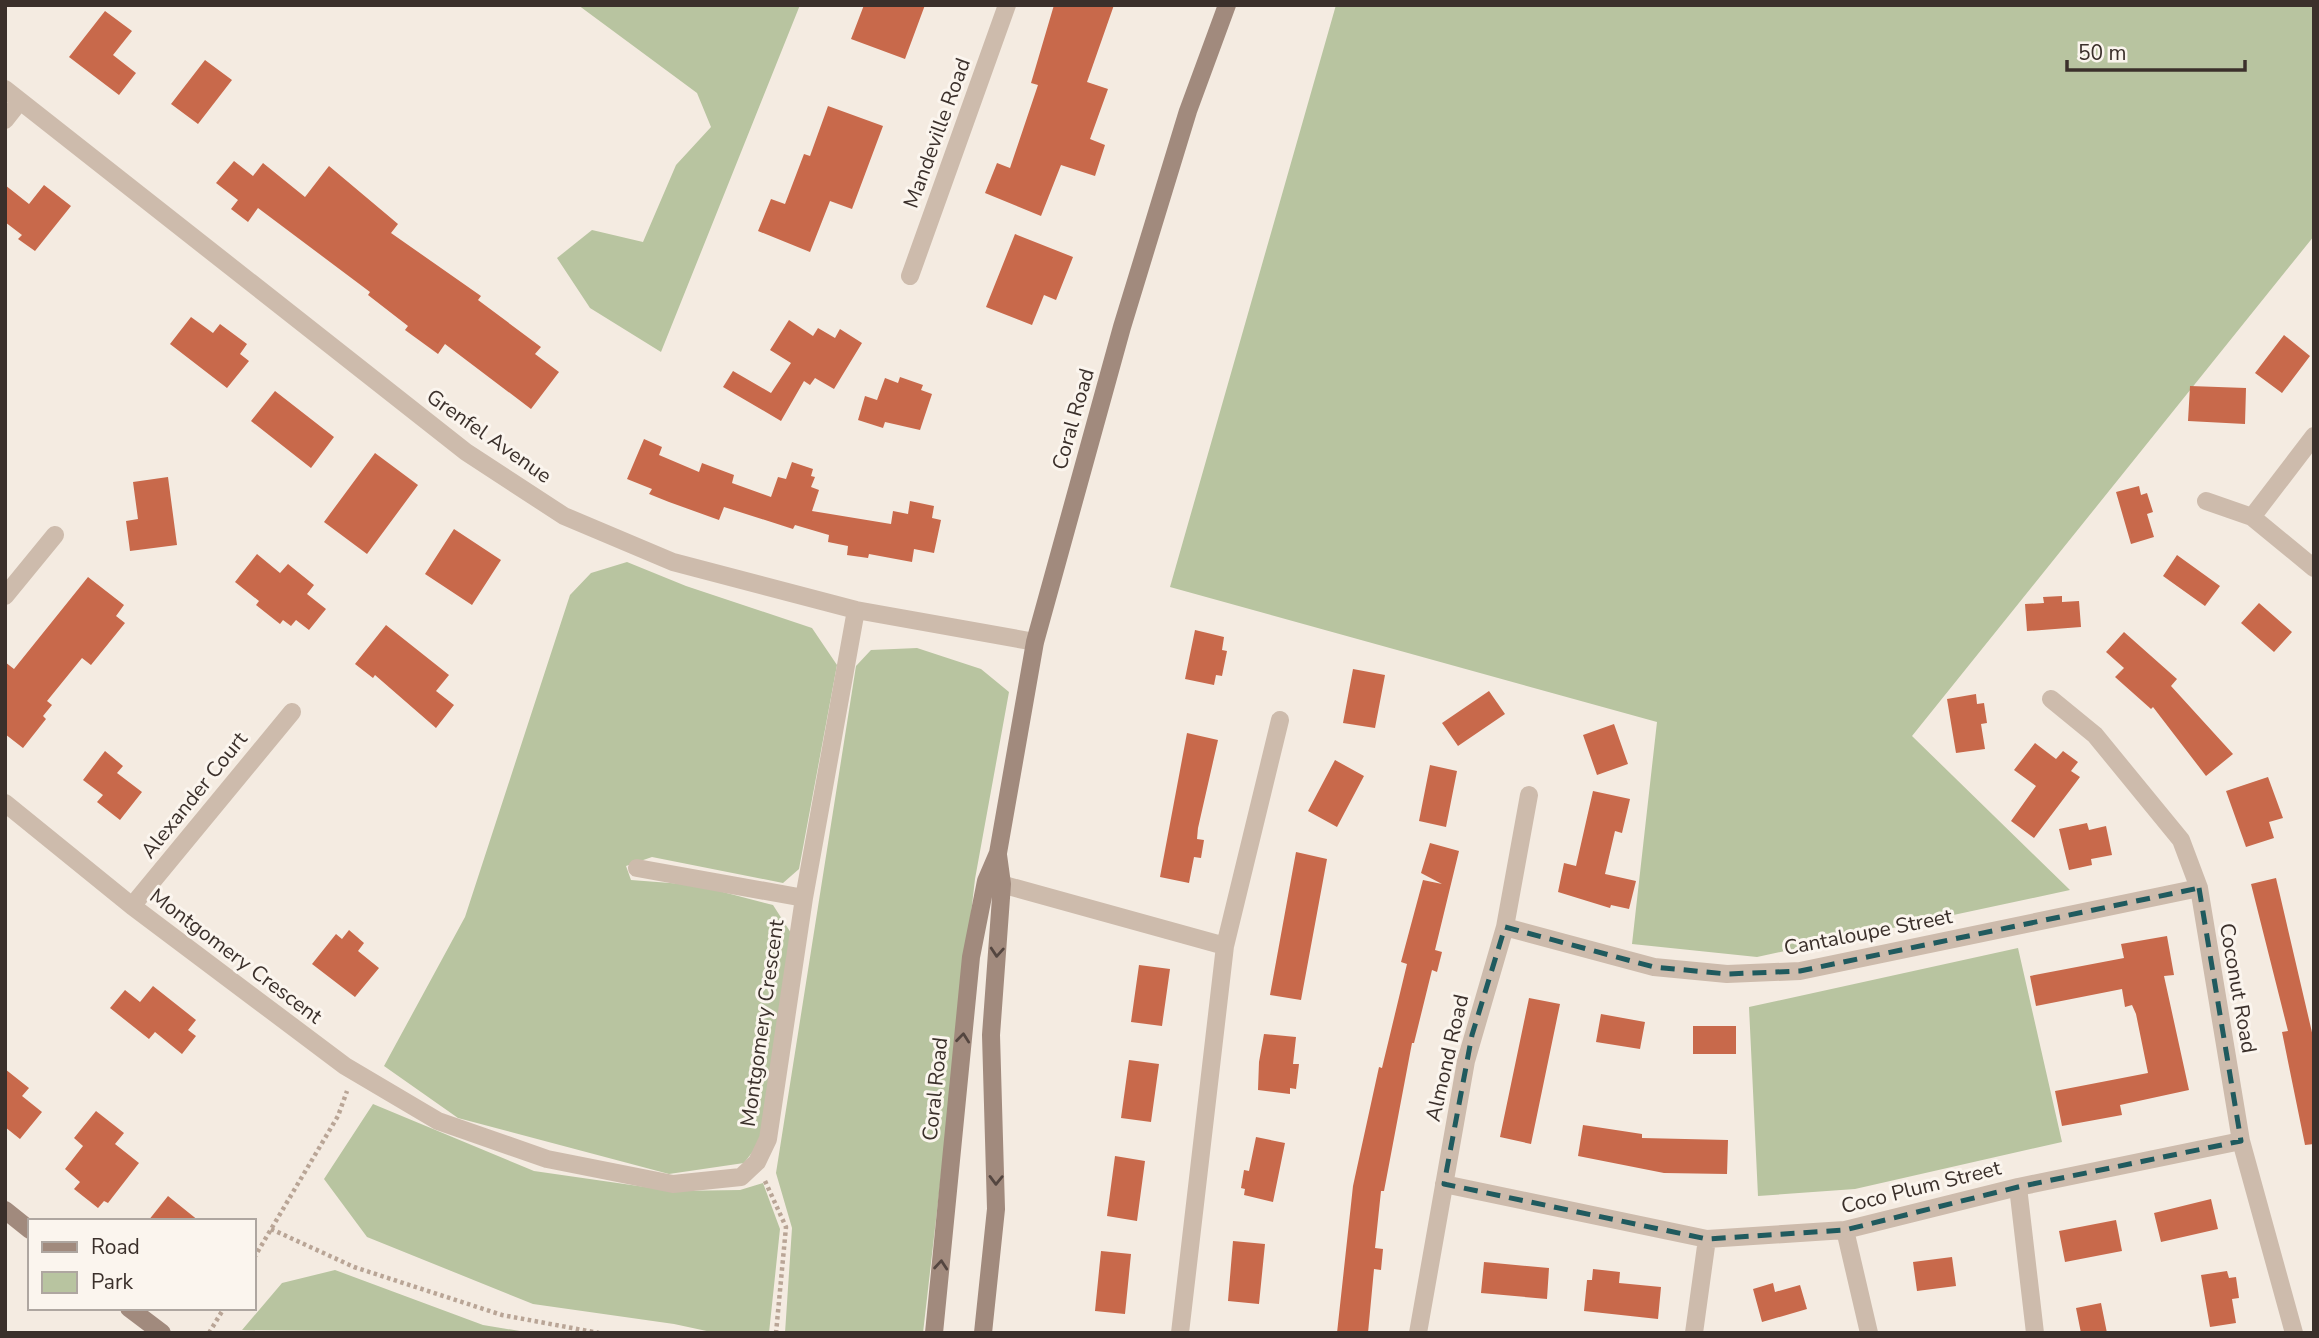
<svg xmlns="http://www.w3.org/2000/svg" width="2319" height="1338" viewBox="0 0 2319 1338" font-family="'Nunito Sans',sans-serif">
<style>
.green{fill:#b8c4a0}
.building{fill:#c8694b}
.lines{fill:none;stroke-linecap:round;stroke-linejoin:round}
.path{stroke:#b9a596;stroke-width:4.5;stroke-dasharray:3.5 3.5;stroke-linecap:butt}
.street{stroke:#cdbbac;stroke-width:18}
.secondary{stroke:#a18a7d;stroke-width:18}
.oneway{stroke:#544640}
.marked{fill:none;stroke:#1f5a5e;stroke-width:5;stroke-dasharray:14 9;stroke-linejoin:round}
.labels{text-anchor:middle;stroke-width:6;stroke-linejoin:round;paint-order:stroke}
.street-label{font-size:21px;fill:#3b302b;stroke:#fbf5ee}
</style>
<rect width="100%" height="100%" fill="#f4ebe1"/>
<!-- green -->
<path class="green" d="M578,5H800L661,352L590,308L557,258L592,230L643,242L676,165L711,127L697,93Z
M1336,5H2314V236L1912,736L2070,890L1757,957L1632,944L1657,722L1170,587Z
M627,562L686,586L812,628L837,665L799,869L783,883L652,857L626,866L631,880L696,885L773,905L791,933L764,1137L744,1163L669,1174L458,1118L384,1066L465,917L570,595L591,573Z
M917,648L981,669L1009,692L975,879L923,1333H785L792,1228L776,1173L856,666L871,650Z
M2018,948L2062,1142L1855,1189L1758,1196L1749,1007Z
M373,1104L534,1171L673,1191L740,1190L763,1183L780,1229L769,1333H716L674,1324L533,1304L367,1237L324,1179Z
M335,1270L483,1325L532,1333L242,1330L282,1283Z"/>
<!-- building -->
<path class="building" d="M864,5H925L905,59L851,39Z
M1054,5H1114L1087,82L1108,89L1090,139L1105,145L1095,176L1061,165L1041,216L985,193L997,163L1010,168L1038,85L1031,83Z
M105,11L132,31L113,55L136,73L119,95L69,57Z
M205,60L232,80L198,124L171,104Z
M828,106L883,126L852,209L830,201L810,252L758,231L771,199L785,204L804,154L810,156Z
M234,161L253,176L263,163L305,197L329,166L398,224L391,233L481,296L478,300L541,347L535,354L559,372L531,409L445,344L438,354L405,330L408,326L368,295L370,292L258,208L248,222L231,209L238,200L216,183Z
M5,185L29,204L44,185L71,206L35,251L18,239L22,235L5,222Z
M1015,234L1073,257L1056,300L1044,295L1032,325L986,307Z
M191,317L213,333L220,324L247,344L240,354L249,361L227,388L170,344Z
M789,320L813,336L818,328L835,338L840,329L862,343L834,389L815,378L810,385L804,381L781,421L723,387L733,371L771,393L791,363L770,350Z
M2284,335L2310,356L2282,393L2255,373Z
M900,377L923,385L921,390L932,394L920,430L885,422L883,428L858,420L865,396L877,400L885,378L898,383Z
M2190,386L2246,388L2245,424L2188,421Z
M275,391L334,437L311,468L251,421Z
M644,439L662,447L659,455L699,472L702,463L734,475L732,483L771,497L778,477L786,479L792,462L813,469L811,476L815,477L811,487L819,490L812,511L891,524L893,511L908,514L910,501L934,506L932,518L941,520L934,553L914,549L912,562L869,554L868,558L847,555L848,546L828,542L829,535L795,525L793,529L724,507L719,520L669,502L649,494L652,489L627,479Z
M375,453L418,485L367,554L324,522Z
M168,477L177,545L130,551L126,521L138,519L133,482Z
M2139,486L2141,495L2147,493L2153,512L2147,514L2154,537L2131,544L2116,492Z
M454,529L501,560L472,605L425,574Z
M257,554L280,573L288,564L314,585L307,594L326,609L309,630L296,620L291,626L283,620L280,624L256,605L259,601L235,582Z
M2177,555L2220,586L2205,606L2163,576Z
M88,577L124,605L116,616L125,623L91,665L82,658L47,701L52,705L43,716L46,719L23,748L5,734V662L14,669Z
M2062,596V602L2079,601L2081,627L2027,631L2025,604L2044,603L2043,597Z
M2259,603L2292,632L2274,652L2241,623Z
M386,625L449,675L436,691L454,705L436,728L375,675L373,678L355,664Z
M1195,630L1224,637L1222,650L1227,651L1222,676L1216,675L1214,685L1185,679Z
M2124,632L2177,679L2171,686L2233,754L2206,776L2153,707L2151,709L2115,677L2124,668L2106,652Z
M1353,669L1385,675L1375,728L1343,723Z
M1489,691L1505,714L1458,746L1442,723Z
M1976,694L1977,704L1984,703L1987,723L1981,724L1985,749L1956,753L1947,699Z
M1614,724L1628,764L1597,775L1583,735Z
M1187,733L1218,740L1198,828L1197,839L1204,840L1201,858L1194,857L1189,883L1160,877Z
M2035,743L2056,759L2063,751L2078,762L2071,771L2080,777L2034,838L2011,821L2036,786L2014,770Z
M105,751L123,766L117,773L142,792L120,820L97,802L103,795L83,780Z
M1335,760L1364,776L1337,827L1308,811Z
M1430,765L1457,771L1446,827L1419,821Z
M2268,777L2283,818L2269,822L2274,838L2246,847L2226,791Z
M1593,791L1630,799L1622,833L1615,831L1605,874L1636,881L1629,909L1611,905L1610,908L1558,892L1564,863L1576,866Z
M2087,823L2089,830L2106,826L2112,855L2091,859L2092,865L2069,870L2059,829Z
M1430,843L1459,851L1435,950L1442,952L1437,972L1432,970L1414,1043H1412L1384,1191H1381L1375,1248L1383,1249L1381,1270L1374,1269L1368,1333H1337L1353,1186L1379,1067L1382,1068L1407,964L1401,962L1423,880L1442,884L1421,873Z
M1296,852L1327,859L1301,1000L1270,995Z
M2276,878L2314,1041V1144L2305,1145L2282,1032L2288,1031L2251,884Z
M349,930L364,943L358,951L379,968L355,997L312,964L336,934L342,939Z
M2167,936L2174,975L2164,976L2189,1090L2120,1105L2122,1115L2062,1126L2055,1091L2148,1073L2136,1014L2132,1005L2125,1007L2122,989L2036,1006L2030,976L2124,958L2121,944Z
M1139,965L1170,969L1162,1026L1131,1022Z
M153,986L196,1020L188,1030L196,1036L182,1054L155,1032L149,1039L110,1008L125,990L140,1002Z
M1529,998L1560,1004L1531,1144L1500,1137Z
M1601,1014L1645,1022L1640,1049L1596,1042Z
M1693,1026H1736V1054H1693Z
M1264,1034L1296,1037L1293,1064H1299L1296,1089L1290,1088V1094L1258,1090L1259,1062Z
M1129,1060L1159,1064L1151,1122L1121,1118Z
M5,1069L29,1088L22,1096L42,1112L20,1139L5,1127Z
M96,1111L124,1133L115,1144L139,1163L108,1203L104,1201L98,1208L74,1189L80,1182L65,1169L83,1146L74,1138Z
M1583,1125L1642,1134V1138L1728,1140L1727,1174L1664,1173L1578,1156Z
M1256,1137L1285,1143L1273,1202L1244,1195L1245,1189L1241,1188L1244,1170L1249,1171Z
M1115,1156L1145,1161L1137,1221L1107,1216Z
M168,1196L199,1221H148Z
M2211,1199L2218,1229L2161,1242L2154,1213Z
M2116,1220L2122,1251L2065,1262L2059,1231Z
M1233,1241L1265,1244L1259,1304L1228,1301Z
M1101,1251L1131,1254L1125,1314L1095,1311Z
M1952,1257L1956,1286L1917,1291L1913,1262Z
M1484,1262L1549,1268L1547,1299L1481,1293Z
M1593,1269L1620,1272L1619,1283L1661,1287L1658,1319L1584,1311L1587,1280H1592Z
M2227,1271L2229,1278L2236,1277L2239,1298L2232,1299L2236,1323L2210,1327L2201,1275Z
M1773,1283L1775,1292L1800,1285L1807,1309L1762,1322L1753,1289Z
M2101,1303L2107,1333H2081L2076,1308Z"/>
<g class="lines">
<!-- path -->
<path class="path" d="M765,1181L786,1227L776,1333
M271,1229L354,1267L502,1315L599,1333
M254,1258L338,1116L347,1091
M209,1333L224,1308"/>
<!-- street -->
<path class="street" d="M5,89L466,452L564,516L673,562L856,610L1035,642
M5,120L20,101
M910,276L1007,5
M2206,501L2252,517L2314,568
M2252,517L2314,436
M5,596L55,535
M2051,699L2095,735L2181,840L2199,888L2241,1141L2294,1333
M5,803L132,906L345,1066L438,1121L547,1159L673,1184L741,1177L757,1162L768,1139L804,898L856,610
M637,868L804,898
M990,881L1225,946
M132,906L292,712
M1505,927L1654,967L1727,974L1800,971L2199,888
M1444,1184L1707,1239L1845,1230L2018,1187L2241,1141
M2018,1187L2035,1333
M1845,1230L1869,1333
M1180,1333L1225,946L1280,720
M1418,1333L1466,1061L1505,927L1529,795
M1694,1333L1707,1239"/>
<!-- secondary -->
<path class="secondary" d="M5,1210L30,1230
M129,1308L162,1333
M934,1333L971,957L986,881L998,853L1035,642L1122,327L1188,111L1227,5
M983,1333L996,1209L991,1035L1002,884L998,855"/>
</g>
<!-- one-way arrows -->
<defs><path id="oneway-chevron" d="M-2-3.5L2.5 0L-2 3.5" fill="none" stroke-width="1.6" stroke-linecap="round" stroke-linejoin="round" transform="scale(1.75)"/></defs>
<g class="oneway">
<use href="#oneway-chevron" transform="translate(997 952) rotate(94)"/>
<use href="#oneway-chevron" transform="translate(963 1038) rotate(-84)"/>
<use href="#oneway-chevron" transform="translate(996 1180) rotate(91)"/>
<use href="#oneway-chevron" transform="translate(941 1265) rotate(-85)"/>
</g>
<!-- marked area -->
<path class="marked" d="M2199,888L2241,1141L2018,1187L1845,1230L1707,1239L1444,1184L1472,1035L1505,927L1654,967L1727,974L1800,971Z"/>
<g class="labels">
<!-- street labels -->
<g class="street-label">
<text transform="translate(937 133) rotate(-70)" y="7">Mandeville Road</text>
<text transform="translate(1073 419) rotate(-74)" y="7">Coral Road</text>
<text transform="translate(489 436) rotate(35)" y="7">Grenfel Avenue</text>
<text transform="translate(194 795) rotate(-51)" y="7">Alexander Court</text>
<text transform="translate(1868 932) rotate(-11)" y="7">Cantaloupe Street</text>
<text transform="translate(236 956) rotate(37)" y="7">Montgomery Crescent</text>
<text transform="translate(2238 988) rotate(80)" y="7">Coconut Road</text>
<text transform="translate(762 1023) rotate(-82)" y="7">Montgomery Crescent</text>
<text transform="translate(1447 1058) rotate(-77)" y="7">Almond Road</text>
<text transform="translate(935 1089) rotate(-84)" y="7">Coral Road</text>
<text transform="translate(1921 1187) rotate(-14)" y="7">Coco Plum Street</text>
</g>
</g>
<!-- border -->
<rect width="2319" height="1338" fill="none" stroke="#3b302b" stroke-width="14"/>
<!-- legend -->
<rect x="28" y="1219" width="228" height="91" fill="#fbf5ee" stroke="#aea6a0" stroke-width="2"/>
<rect x="42" y="1242" width="35" height="10" fill="#a18a7d" stroke="#aea6a0" stroke-width="2"/>
<text x="91" y="1254" font-size="21" fill="#3b302b">Road</text>
<rect x="42" y="1272" width="35" height="21" fill="#b8c4a0" stroke="#aea6a0" stroke-width="2"/>
<text x="91" y="1289" font-size="21" fill="#3b302b">Park</text>
<!-- scale -->
<path d="M2067 60v10h178v-10" fill="none" stroke="#3b302b" stroke-width="3.5"/>
<text x="2078" y="60" font-size="21" fill="#3b302b" stroke="#fbf5ee" stroke-width="5" paint-order="stroke">50 m</text>
</svg>
